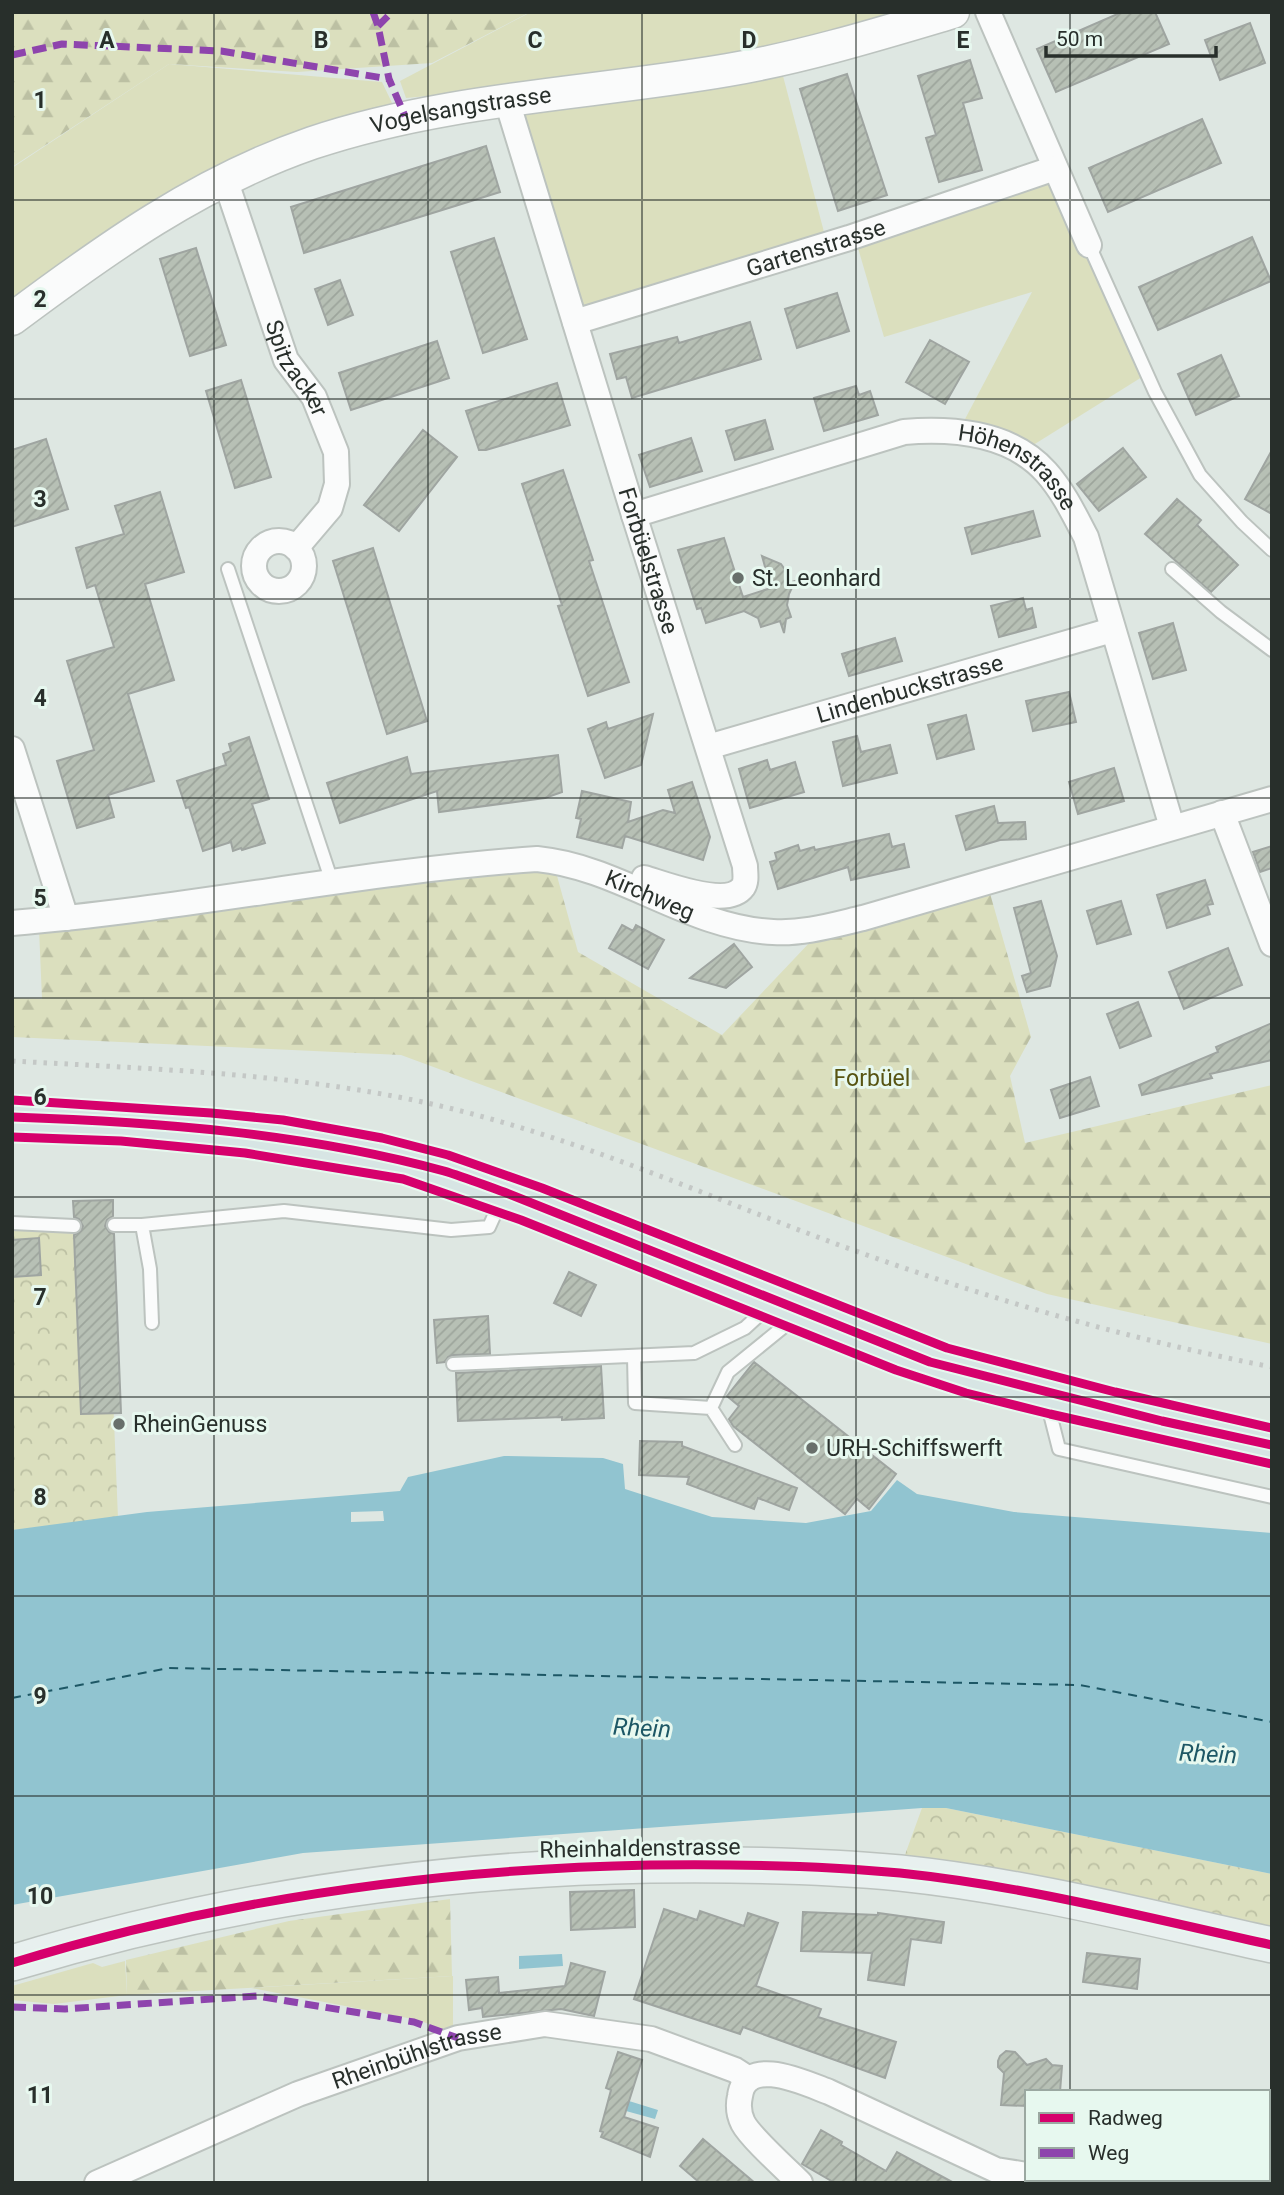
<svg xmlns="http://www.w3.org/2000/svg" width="1284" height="2195" viewBox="0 0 1284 2195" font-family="Roboto,sans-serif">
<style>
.green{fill:#dbdfbe}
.forest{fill:url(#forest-firs)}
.park{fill:url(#park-crowns)}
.water{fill:#91c4d0}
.pier{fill:#dee7e2}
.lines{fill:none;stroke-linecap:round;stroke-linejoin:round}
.ferry{stroke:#1d5765;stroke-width:2;stroke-dasharray:9 7;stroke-linecap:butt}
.building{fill:url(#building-hatch);stroke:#9fa5a1;stroke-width:2}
.service-casing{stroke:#bcc3bf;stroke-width:16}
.minor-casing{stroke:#bcc3bf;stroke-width:28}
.tertiary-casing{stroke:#bcc3bf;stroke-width:35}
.secondary-casing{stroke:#bcc3bf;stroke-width:38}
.primary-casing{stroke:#bcc1be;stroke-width:42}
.service{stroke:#fafbfb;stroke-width:12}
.minor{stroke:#fafbfb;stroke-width:24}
.tertiary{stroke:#fafbfb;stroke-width:32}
.secondary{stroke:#e8f0ef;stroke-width:35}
.primary{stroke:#d7e5e4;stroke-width:38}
.rail{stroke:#c4c8c6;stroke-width:5;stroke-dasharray:3.5 7;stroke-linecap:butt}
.quiet{stroke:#8e44ad;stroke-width:7;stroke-dasharray:14 7;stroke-linecap:butt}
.cycleway-casing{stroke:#e7f8ef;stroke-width:13}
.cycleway{stroke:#d6006c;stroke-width:9}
.grid{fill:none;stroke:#282f2b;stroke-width:2;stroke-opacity:0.55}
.poi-dot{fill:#686f6b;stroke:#e7f8ef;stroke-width:2.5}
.labels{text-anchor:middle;stroke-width:6;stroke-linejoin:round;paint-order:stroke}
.street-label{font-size:23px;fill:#282f2b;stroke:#e7f8ef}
.poi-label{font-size:23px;fill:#282f2b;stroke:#e7f8ef;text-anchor:start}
.park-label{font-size:23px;fill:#575412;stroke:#e7f8ef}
.water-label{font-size:24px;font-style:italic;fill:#1d5765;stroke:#e7f8ef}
.grid-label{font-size:23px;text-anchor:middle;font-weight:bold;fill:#282f2b;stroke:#e7f8ef;stroke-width:6;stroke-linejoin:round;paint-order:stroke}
</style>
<defs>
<pattern id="forest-firs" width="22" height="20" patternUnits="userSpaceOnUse" patternTransform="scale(1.75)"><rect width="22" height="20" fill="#dbdfbe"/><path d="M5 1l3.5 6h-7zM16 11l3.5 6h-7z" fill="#bcc0a3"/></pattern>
<pattern id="park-crowns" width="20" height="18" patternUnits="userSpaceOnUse" patternTransform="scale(1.75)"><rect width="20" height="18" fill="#dbdfbe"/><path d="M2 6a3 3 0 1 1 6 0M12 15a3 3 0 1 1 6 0" fill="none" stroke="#bcc0a3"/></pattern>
<pattern id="building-hatch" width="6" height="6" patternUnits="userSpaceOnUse" patternTransform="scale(1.75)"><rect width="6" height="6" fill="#b7c0b5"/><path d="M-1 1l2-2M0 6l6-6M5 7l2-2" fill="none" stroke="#9da59c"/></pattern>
</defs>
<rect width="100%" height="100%" fill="#dee7e2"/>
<!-- green -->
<path class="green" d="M531,12H925L733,61L542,85L406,98L400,81Z
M169,64L382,82L392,103L193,181L12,309V168Z
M783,76L824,232L582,309L518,111Z
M1051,178L1142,377L1030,447L1003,434L964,421L1032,292L884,337L858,248Z
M125,1961L127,1995L54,2004L12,2000V1986L93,1963L102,1967Z
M453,1976V2033L418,2020L251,1988Z"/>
<!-- forest -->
<path class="forest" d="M12,12H530L432,63L297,72L169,64L12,167Z
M554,865L578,952L722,1035L812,940L989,890L1031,1037L1010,1076L1025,1143L1272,1085V1344L1047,1294L401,1055L12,1037V998L42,999L39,929Z
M450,1899L452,1976L127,1995L126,1960L289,1921Z"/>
<!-- park -->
<path class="park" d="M12,1220L106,1226L118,1518L12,1530Z
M922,1808H946L1272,1874V1934L902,1863Z"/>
<!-- water -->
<path class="water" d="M504,1456L603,1458L623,1464L625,1489L712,1517L806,1523L871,1511L897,1480L917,1494L1014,1512L1272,1533V1874L946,1808H922L303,1853L12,1905V1530L147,1512L400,1491L408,1477Z
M562,1954L563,1966L519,1969V1956Z
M629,2101L658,2110L655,2119L626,2111Z"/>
<!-- pier -->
<path class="pier" d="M383,1511L384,1521L351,1522V1512Z"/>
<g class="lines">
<!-- ferry -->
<path class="ferry" d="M12,1698L169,1668L1080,1685L1272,1722"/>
</g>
<!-- building -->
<path class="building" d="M1122,12H1155L1169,44L1056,92L1037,49Z
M1250,23L1265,63L1220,80L1205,40Z
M970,60L982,98L963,103L982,170L939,182L926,138L936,135L918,76Z
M847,74L887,195L838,211L800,89Z
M1202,119L1221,163L1108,212L1089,168Z
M486,146L500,192L304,253L291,207Z
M1252,237L1271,281L1158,330L1139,287Z
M494,238L527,339L483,353L451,252Z
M196,248L226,345L190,356L160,259Z
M340,280L353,315L328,325L315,289Z
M837,293L849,331L797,348L785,309Z
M750,322L761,359L632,398L626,377L617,379L610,354L677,337L679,343Z
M930,340L969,362L945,404L906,382Z
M437,341L449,378L351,410L339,373Z
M1221,355L1239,396L1196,415L1178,374Z
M241,380L271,477L235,488L206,391Z
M557,383L570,425L486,450H479L466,411Z
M856,386L859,395L870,391L878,415L824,431L814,398Z
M765,420L773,449L735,460L726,431Z
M423,430L457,457L399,531L364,505Z
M691,438L702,471L650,487L639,455Z
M46,439L68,509L12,527V450Z
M1123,448L1146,477L1099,511L1077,484Z
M1272,450V514L1245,499Z
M563,470L593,560L589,561L629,682L588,696L558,606L562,605L522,484Z
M160,492L184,572L145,584L174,680L128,694L154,781L108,795L114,817L77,828L57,761L94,750L67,661L114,647L95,585L87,588L76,548L124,534L115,506Z
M1177,499L1201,520L1197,525L1238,565L1211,592L1145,534Z
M1033,511L1040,536L972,554L965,528Z
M724,538L743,597L771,588L762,556L781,564L790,577L787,579L788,583L795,581L789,594L787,605L791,617L786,619L784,633L780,621L761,627L758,618L744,611L706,623L701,608L697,609L678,550Z
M373,548L427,721L387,734L333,561Z
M1023,598L1026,610L1032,608L1036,627L999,637L991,606Z
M1173,623L1186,670L1153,679L1139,633Z
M895,638L902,661L849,676L842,654Z
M1069,692L1076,722L1033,731L1026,701Z
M653,714L641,765L605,778L588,729L606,722L608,729Z
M966,715L974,749L937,759L928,725Z
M857,736L861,752L890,745L897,773L843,786L833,742Z
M249,737L269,799L252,804L265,843L242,850L241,848L233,851L231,842L203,851L189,807L186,808L177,781L226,765L223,754L231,751L229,744Z
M558,755L562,792L545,798L439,812L437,791L340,823L327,783L407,757L411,774Z
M767,760L770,770L795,762L804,792L750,808L739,769Z
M1114,768L1124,801L1078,814L1069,782Z
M692,782L710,837L703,860L625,836L622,848L577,837L581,819L576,818L582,791L631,802L628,822L663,810L675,813L668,790Z
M994,806L998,823L1025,822L1026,839L1000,840L966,850L956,816Z
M889,834L892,847L904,844L909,867L851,880L848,867L778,889L770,862L777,860L775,853L798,845L800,851L814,847L815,850Z
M1272,846V868L1260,872L1253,852Z
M1205,880L1213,904L1207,905L1210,914L1167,928L1157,895Z
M1041,901L1057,956L1050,986L1027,992L1022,976L1031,973L1014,908Z
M1121,901L1131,934L1097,944L1087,911Z
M622,925L633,931L636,925L664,940L648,969L609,948Z
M734,944L752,967L726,988L690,978Z
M1228,948L1242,985L1184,1009L1169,972Z
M1138,1002L1151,1036L1120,1048L1107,1014Z
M1272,1023V1060L1210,1074L1212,1078L1142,1095L1139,1085L1218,1052L1216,1047Z
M1090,1077L1099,1106L1060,1118L1051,1090Z
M113,1200V1216L107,1220L105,1226L109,1232L114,1234L121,1413L81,1414L74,1235L81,1231L83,1226L79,1219L74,1217L73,1201Z
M39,1238L41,1275L12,1277V1240Z
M569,1272L596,1285L581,1316L554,1303Z
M488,1316L490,1354L453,1355L448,1357L445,1362L437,1363L434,1320Z
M754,1362L896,1474L869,1509L857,1499L845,1514L733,1426L729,1419L739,1406L727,1396Z
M601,1366L604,1418L562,1420V1417L458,1421L456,1373Z
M640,1441L682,1442V1446L797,1488L789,1510L758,1498L754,1509L687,1484L689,1477L639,1475Z
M634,1890L635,1927L571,1930L570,1892Z
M664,1909L697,1920L700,1911L744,1926L748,1913L778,1923L756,1986L821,2009L818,2017L896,2042L885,2078L743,2027L740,2034L634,1999Z
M803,1912L878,1915V1913L944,1922L941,1943L911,1939L904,1985L868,1980L872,1953L801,1951Z
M1087,1953L1140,1959L1137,1989L1083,1982Z
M571,1963L605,1972L594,2016L561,2009L483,2017L482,2008L469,2010L466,1980L498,1977L499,1993L565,1986Z
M1006,2051L1015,2052L1027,2065L1046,2059L1052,2065L1062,2066L1060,2092H1027V2106L1001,2105L1004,2073L998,2067V2061L1000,2056Z
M618,2052L642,2060L624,2117L658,2128L650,2157L601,2137L603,2132L600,2131L611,2090L606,2088Z
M821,2130L842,2142L841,2145L886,2171L897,2152L954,2183H835L802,2164Z
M703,2139L755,2183H700L680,2166Z"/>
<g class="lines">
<!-- service casing -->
<g class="service-casing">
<path id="service" d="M1089,245L1155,392L1200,475L1242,522L1272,550
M228,569L332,882
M1172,569L1221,612L1272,650
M12,1223L74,1226
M114,1225H142L284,1211L451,1230L489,1227L503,1196
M142,1225L150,1269L152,1323
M634,1357L635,1403L711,1408
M453,1364L694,1353L745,1328L770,1305
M1046,1398L1059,1449L1272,1497
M735,1445L711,1408L728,1372L798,1315"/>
</g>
<!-- minor casing -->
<g class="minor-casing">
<g id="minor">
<path d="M988,12L1089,245"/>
<path id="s1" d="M507,101L634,515L745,866C745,873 747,881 743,887C727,909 665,884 644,878"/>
<path id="s2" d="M225,179L286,360L314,397L336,452L337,484L330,508L296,548"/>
<path id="s3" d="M575,322L849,238L1055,168"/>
<path id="s4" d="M634,515L904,432C953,428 1011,433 1046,472C1063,491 1074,514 1086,537L1172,827"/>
<circle cx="279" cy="566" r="25"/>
<path id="s5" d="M708,747L1112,630"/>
<path d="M12,749L66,918"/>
<path d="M1222,813L1272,944"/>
<path id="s6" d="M12,923C188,909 361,871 537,859C620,867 689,928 773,932C803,934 833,925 863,918L1272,799"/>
<path d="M1268,2129L1272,2128"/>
<path d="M1057,2179L1076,2182L1099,2179"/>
<path id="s7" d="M97,2183L298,2094L458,2038L545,2024L651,2039L735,2070L749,2079"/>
<path d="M800,2183C787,2170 751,2138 743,2123C739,2115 738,2105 740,2096C746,2054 807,2084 829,2092L996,2170L1027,2175"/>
</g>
</g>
<!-- tertiary casing -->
<g class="tertiary-casing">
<g id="tertiary">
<path id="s8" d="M12,319C107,248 199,182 312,143C446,98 589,94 728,70C804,57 879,34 953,12"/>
</g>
</g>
<!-- secondary casing -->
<g class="secondary-casing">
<path id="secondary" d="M12,1963C220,1900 433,1869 650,1865C733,1864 817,1865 900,1873C1025,1886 1149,1918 1272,1945"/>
</g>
<!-- primary casing -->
<g class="primary-casing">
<path id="primary" d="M12,1117C157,1122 304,1133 444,1171C464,1177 484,1185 504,1192L930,1362L1162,1421L1272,1445"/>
</g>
<!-- service -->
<use href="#service" class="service"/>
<!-- minor -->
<use href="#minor" class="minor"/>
<!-- tertiary -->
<use href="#tertiary" class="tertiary"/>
<!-- secondary -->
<use href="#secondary" class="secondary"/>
<!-- primary -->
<use href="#primary" class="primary"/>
<!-- rail -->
<path class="rail" d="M12,1061C170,1070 327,1074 480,1116C600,1148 715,1199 831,1242C975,1295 1122,1338 1272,1367"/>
<!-- quiet -->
<path class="quiet" d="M373,12L378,26L389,79L405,116
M378,26L392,12
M12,55L62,44L221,51L389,79
M12,2007L65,2009L257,1996L414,2022L458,2038"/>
<!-- cycleway casing -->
<g class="cycleway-casing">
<path id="cycleway" d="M12,1100L211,1113L283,1120L382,1138L448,1155L542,1188L947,1348L1115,1392L1272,1428
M12,1117C157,1122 304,1133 444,1171C464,1177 484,1185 504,1192L930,1362L1162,1421L1272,1445
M12,1137L121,1141L245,1153L403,1179L521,1220L896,1370L966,1393L1050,1414L1272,1464
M12,1963C220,1900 433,1869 650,1865C733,1864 817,1865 900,1873C1025,1886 1149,1918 1272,1945"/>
</g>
<!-- cycleway -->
<use href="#cycleway" class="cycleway"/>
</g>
<!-- grid -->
<path class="grid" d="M214,12V2183M428,12V2183M642,12V2183M856,12V2183M1070,12V2092M12,200H1272M12,399H1272M12,599H1272M12,798H1272M12,998H1272M12,1197H1272M12,1397H1272M12,1596H1272M12,1796H1272M12,1995H1272M1070,2179V2183"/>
<!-- markers -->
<g class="poi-dot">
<circle cx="738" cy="578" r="7"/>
<circle cx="119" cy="1424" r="7"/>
<circle cx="812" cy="1448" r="7"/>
</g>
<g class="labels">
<!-- street labels -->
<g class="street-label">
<text dy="8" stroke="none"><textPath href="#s8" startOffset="502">Vogelsangstrasse</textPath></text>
<text dy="8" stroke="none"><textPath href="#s3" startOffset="252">Gartenstrasse</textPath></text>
<text dy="8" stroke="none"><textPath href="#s2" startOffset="203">Spitzacker</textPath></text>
<text dy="8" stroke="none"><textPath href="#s4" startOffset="408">Höhenstrasse</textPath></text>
<text dy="8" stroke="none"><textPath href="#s1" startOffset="481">Forbüelstrasse</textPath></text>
<text dy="8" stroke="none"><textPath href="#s5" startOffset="210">Lindenbuckstrasse</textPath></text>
<text dy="8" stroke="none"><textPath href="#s6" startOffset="648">Kirchweg</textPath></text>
<text transform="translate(640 1848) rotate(-1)" y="8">Rheinhaldenstrasse</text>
<text dy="8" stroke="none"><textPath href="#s7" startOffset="345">Rheinbühlstrasse</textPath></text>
</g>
<!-- poi labels -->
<g class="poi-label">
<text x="752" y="586">St. Leonhard</text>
<text x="133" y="1432">RheinGenuss</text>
<text x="826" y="1456">URH-Schiffswerft</text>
</g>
<!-- park labels -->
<g class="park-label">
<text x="872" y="1086">Forbüel</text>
</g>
<!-- water labels -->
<g class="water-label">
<text transform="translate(642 1728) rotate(3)" y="8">Rhein</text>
<text transform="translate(1208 1754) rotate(3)" y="8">Rhein</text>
</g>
</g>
<g class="grid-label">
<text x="107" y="48">A</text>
<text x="321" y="48">B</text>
<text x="535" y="48">C</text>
<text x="749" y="48">D</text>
<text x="963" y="48">E</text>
<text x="40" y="108">1</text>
<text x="40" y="307">2</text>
<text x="40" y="507">3</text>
<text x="40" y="706">4</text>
<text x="40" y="906">5</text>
<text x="40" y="1105">6</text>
<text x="40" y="1305">7</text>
<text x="40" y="1505">8</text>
<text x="40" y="1704">9</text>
<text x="40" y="1904">10</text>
<text x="40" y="2103">11</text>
</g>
<!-- border -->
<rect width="1284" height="2195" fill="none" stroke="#282f2b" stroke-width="28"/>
<!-- legend -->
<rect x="1025" y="2090" width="245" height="91" fill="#e7f8ef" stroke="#9ba8a1" stroke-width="2"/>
<rect x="1039" y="2113" width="35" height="10" fill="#d6006c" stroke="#9ba8a1" stroke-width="2"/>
<text x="1088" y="2125" font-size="21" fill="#282f2b">Radweg</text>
<rect x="1039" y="2148" width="35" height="10" fill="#8e44ad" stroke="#9ba8a1" stroke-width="2"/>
<text x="1088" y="2160" font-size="21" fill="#282f2b">Weg</text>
<!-- scale -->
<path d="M1046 46v10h170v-10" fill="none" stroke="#282f2b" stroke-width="3.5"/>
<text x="1056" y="46" font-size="21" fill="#282f2b" stroke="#e7f8ef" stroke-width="5" paint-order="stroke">50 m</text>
</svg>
